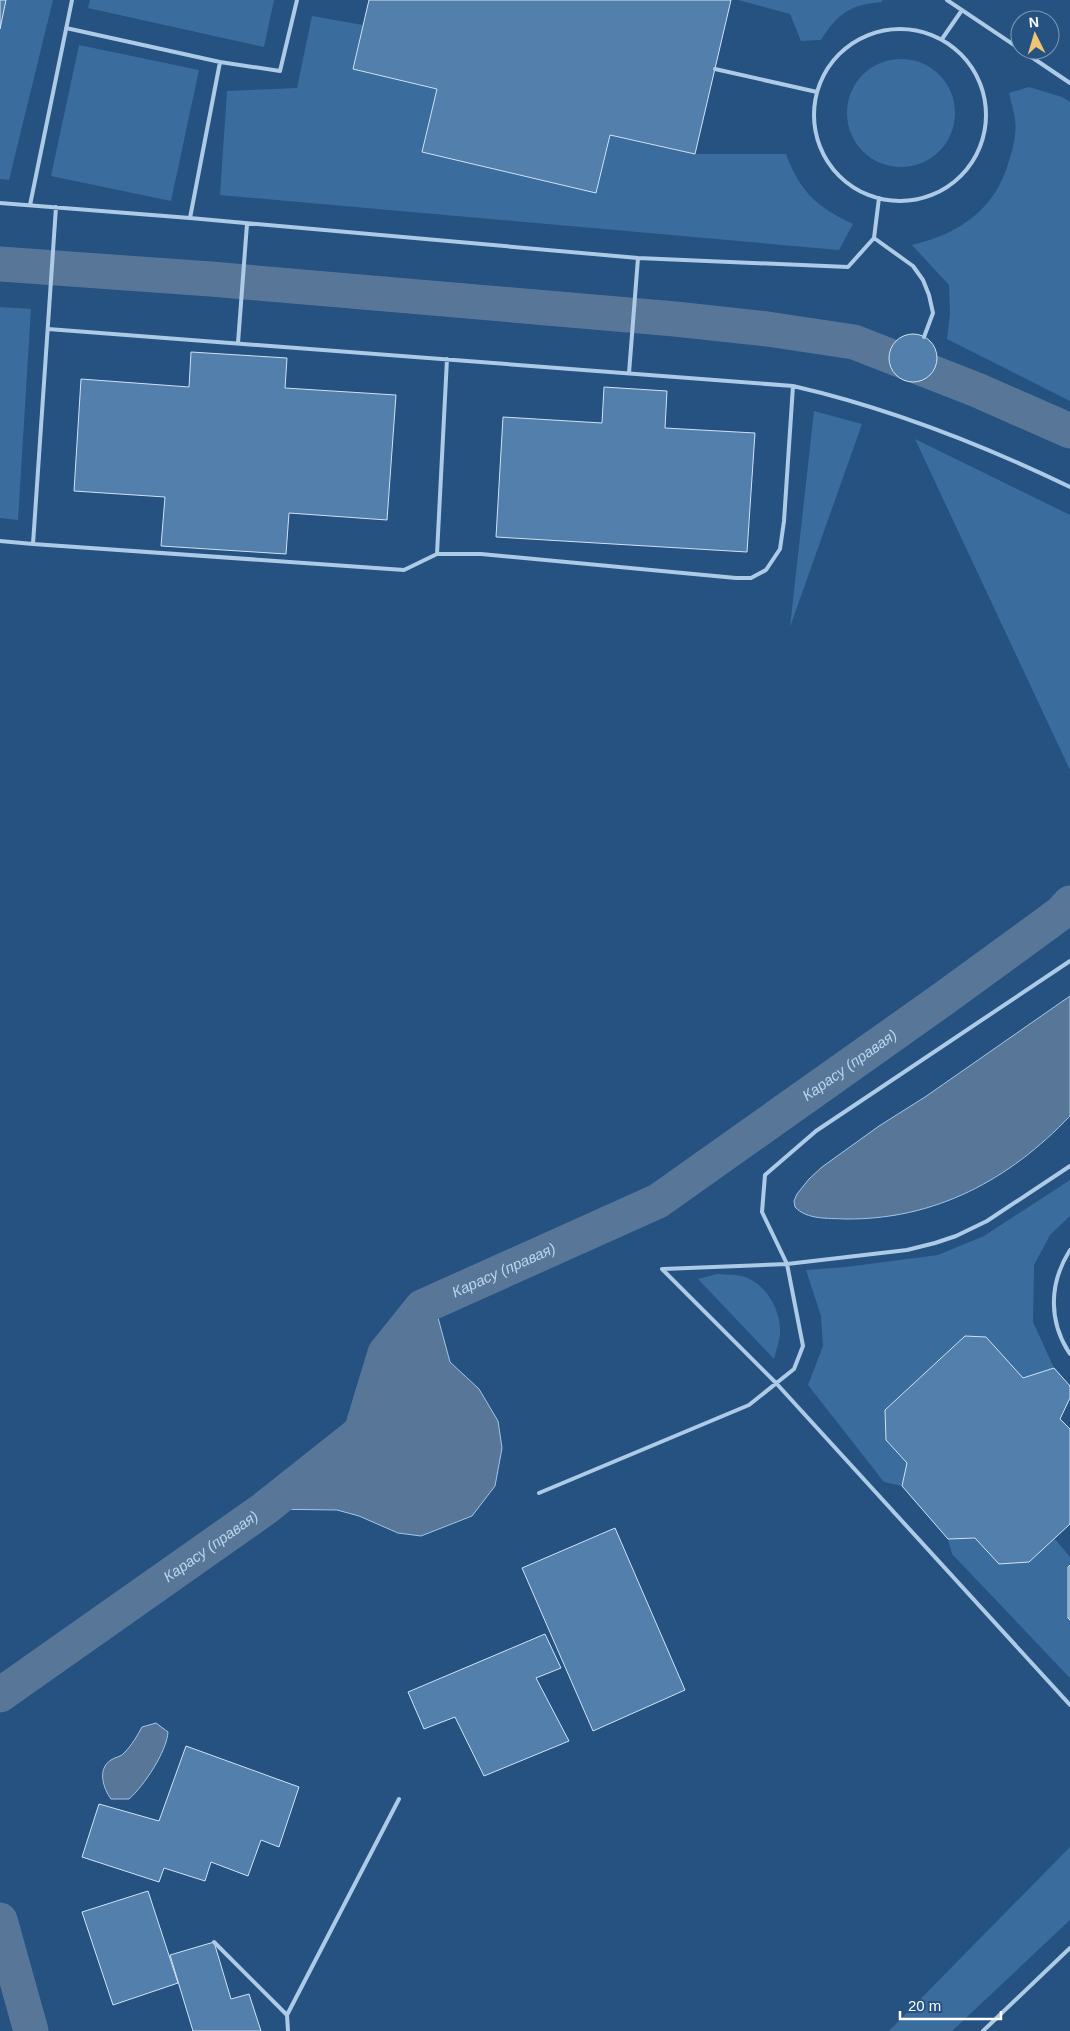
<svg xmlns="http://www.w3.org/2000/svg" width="1070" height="2031" viewBox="0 0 1070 2031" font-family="Helvetica,sans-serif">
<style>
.green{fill:#3a6d9e}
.water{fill:#587798;stroke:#a1c6e7}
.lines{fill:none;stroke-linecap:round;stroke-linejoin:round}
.canal{stroke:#587798;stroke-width:35}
.building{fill:#527fab;stroke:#d0e3f5}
.lane{stroke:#adcae6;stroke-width:4}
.labels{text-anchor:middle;stroke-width:4;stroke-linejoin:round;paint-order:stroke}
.water-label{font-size:15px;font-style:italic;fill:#b8d4ee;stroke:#255281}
</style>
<rect width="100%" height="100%" fill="#255281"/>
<!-- green -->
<path class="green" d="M6,0H53L9,180L0,179V29Z
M90,0H274L264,47L88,8Z
M738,0H882V2C851,4 837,14 821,40L801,41L790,14Z
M312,16L363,25L353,69L437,89L422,152L596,193L610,135L695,154H786C800,192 817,207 853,224L839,250L220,195L227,91L297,88Z
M79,45L199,70L171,201L51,176Z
M847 113a54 54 0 1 1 108 0a54 54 0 1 1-108 0Z
M1029,87L1062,97L1070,102V401L947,339L950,314L949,285L912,245C959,234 995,210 1009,161C1013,149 1017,133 1015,119C1014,111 1011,102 1009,93Z
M0,307L31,309L18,520L0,518Z
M814,411L862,424L790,627Z
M915,439L1070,515V770Z
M1070,1180V1216L1050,1235L1034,1265L1033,1322L1054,1368L1023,1378L986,1337L965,1336L885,1410L886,1440L907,1463L902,1486L884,1482L808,1385L823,1346L821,1316L806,1270L846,1267L938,1255L984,1236Z
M717,1274C725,1275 733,1274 741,1276C764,1281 781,1309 780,1332C780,1341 776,1350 774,1359L698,1279Z
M1054,1538L1070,1557V1594L1068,1618L1070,1620V1678L952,1554L948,1539Z
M1070,1847V1920L952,2031H889Z"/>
<!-- water -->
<path class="water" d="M1070,996V1116C1009,1180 935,1220 845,1219C828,1218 807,1220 795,1207L794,1201L797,1194L809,1179L822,1167L879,1126L925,1097Z
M434,1303L450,1362L479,1389L498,1421L502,1448L495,1486L472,1516L421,1536L398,1533L359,1516L337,1510L264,1509L361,1432L385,1353L422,1307Z
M156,1723L168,1732C167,1751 144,1786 129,1799H111C103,1788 97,1769 111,1760C115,1757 121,1757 124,1753C132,1745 137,1736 142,1727Z"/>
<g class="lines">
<!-- canal -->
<g class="canal">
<path d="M0,264L211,279L675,319L767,329L854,342L977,390L1070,431"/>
<path id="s1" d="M0,1695L264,1509L361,1432L385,1353L422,1307L658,1201L943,999L1061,913L1070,903"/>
<path d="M0,1920L31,2031"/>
</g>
</g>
<!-- building -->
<path class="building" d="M0,0H6L0,29Z
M369,0H731L695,154L610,135L596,193L422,152L437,89L353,69Z
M889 358a24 24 0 1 1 48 0a24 24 0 1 1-48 0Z
M191,352L287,358L285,388L396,395L387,520L289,513L286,554L161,546L165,497L74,491L81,379L189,387Z
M604,387L667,391L665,428L755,433L747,552L496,537L503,417L602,423Z
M965,1336L986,1337L1023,1378L1054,1368L1070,1386V1398L1060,1419L1070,1429V1524L1029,1562L999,1564L975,1538L948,1539L902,1486L907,1463L886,1440L885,1410Z
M615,1528L685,1690L593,1731L522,1568Z
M1070,1565V1620L1068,1618V1567Z
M545,1634L561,1668L536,1678L569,1741L484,1776L455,1717L424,1729L408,1692Z
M186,1746L299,1787L279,1847L261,1840L248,1876L211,1862L205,1881L164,1868L159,1882L82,1857L99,1804L159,1821Z
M148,1891L178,1983L113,2005L82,1912Z
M214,1942L231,1999L249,1994L261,2031H193L170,1955Z"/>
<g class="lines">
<!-- lane -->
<path class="lane" d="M947,0L1020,49
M66,28L220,62L280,71L297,0
M814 115a86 86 0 1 1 172 0a86 86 0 1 1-172 0Z
M942,39L962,10
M1021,50L1070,83
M715,69L817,92
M0,203L190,218L638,258L848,267L874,238L879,198
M30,205L72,0
M190,218L220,62
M874,238L913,266L923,280L929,295L933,313L924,337
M48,329L793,386L784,521L780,549L766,570L751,578H736L481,554H437L404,570L33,544L56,207
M238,343L247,224
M629,373L638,258
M793,386C889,408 981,444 1070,487
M0,541L33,544
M437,554L447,359
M1070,1250C1049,1283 1048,1321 1070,1354
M662,1269L776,1383L1070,1705
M663,1269L787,1264L907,1250L935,1243L956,1236L987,1221L1070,1166
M539,1493L749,1405L794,1369L803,1346L787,1264L762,1212L765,1175L816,1131L1070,961
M214,1942L287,2015L288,2031
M287,2015L399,1799
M983,2031L1070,1948"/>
</g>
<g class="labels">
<!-- water labels -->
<g class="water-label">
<text dy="5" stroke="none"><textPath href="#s1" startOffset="1082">Карасу (правая)</textPath></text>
<text dy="5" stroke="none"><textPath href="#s1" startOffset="678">Карасу (правая)</textPath></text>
<text dy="5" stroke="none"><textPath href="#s1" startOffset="258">Карасу (правая)</textPath></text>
</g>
</g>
<!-- north arrow -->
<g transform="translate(1035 35) rotate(355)"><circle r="24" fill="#255281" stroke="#7c97b3"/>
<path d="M0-4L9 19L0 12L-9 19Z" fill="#f0c471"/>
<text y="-8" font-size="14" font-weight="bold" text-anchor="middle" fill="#ffffff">N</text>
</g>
<!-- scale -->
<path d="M900 2011v8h101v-8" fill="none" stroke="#ffffff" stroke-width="2.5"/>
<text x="908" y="2011" font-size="15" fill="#ffffff" stroke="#255281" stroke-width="4" paint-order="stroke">20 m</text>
</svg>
